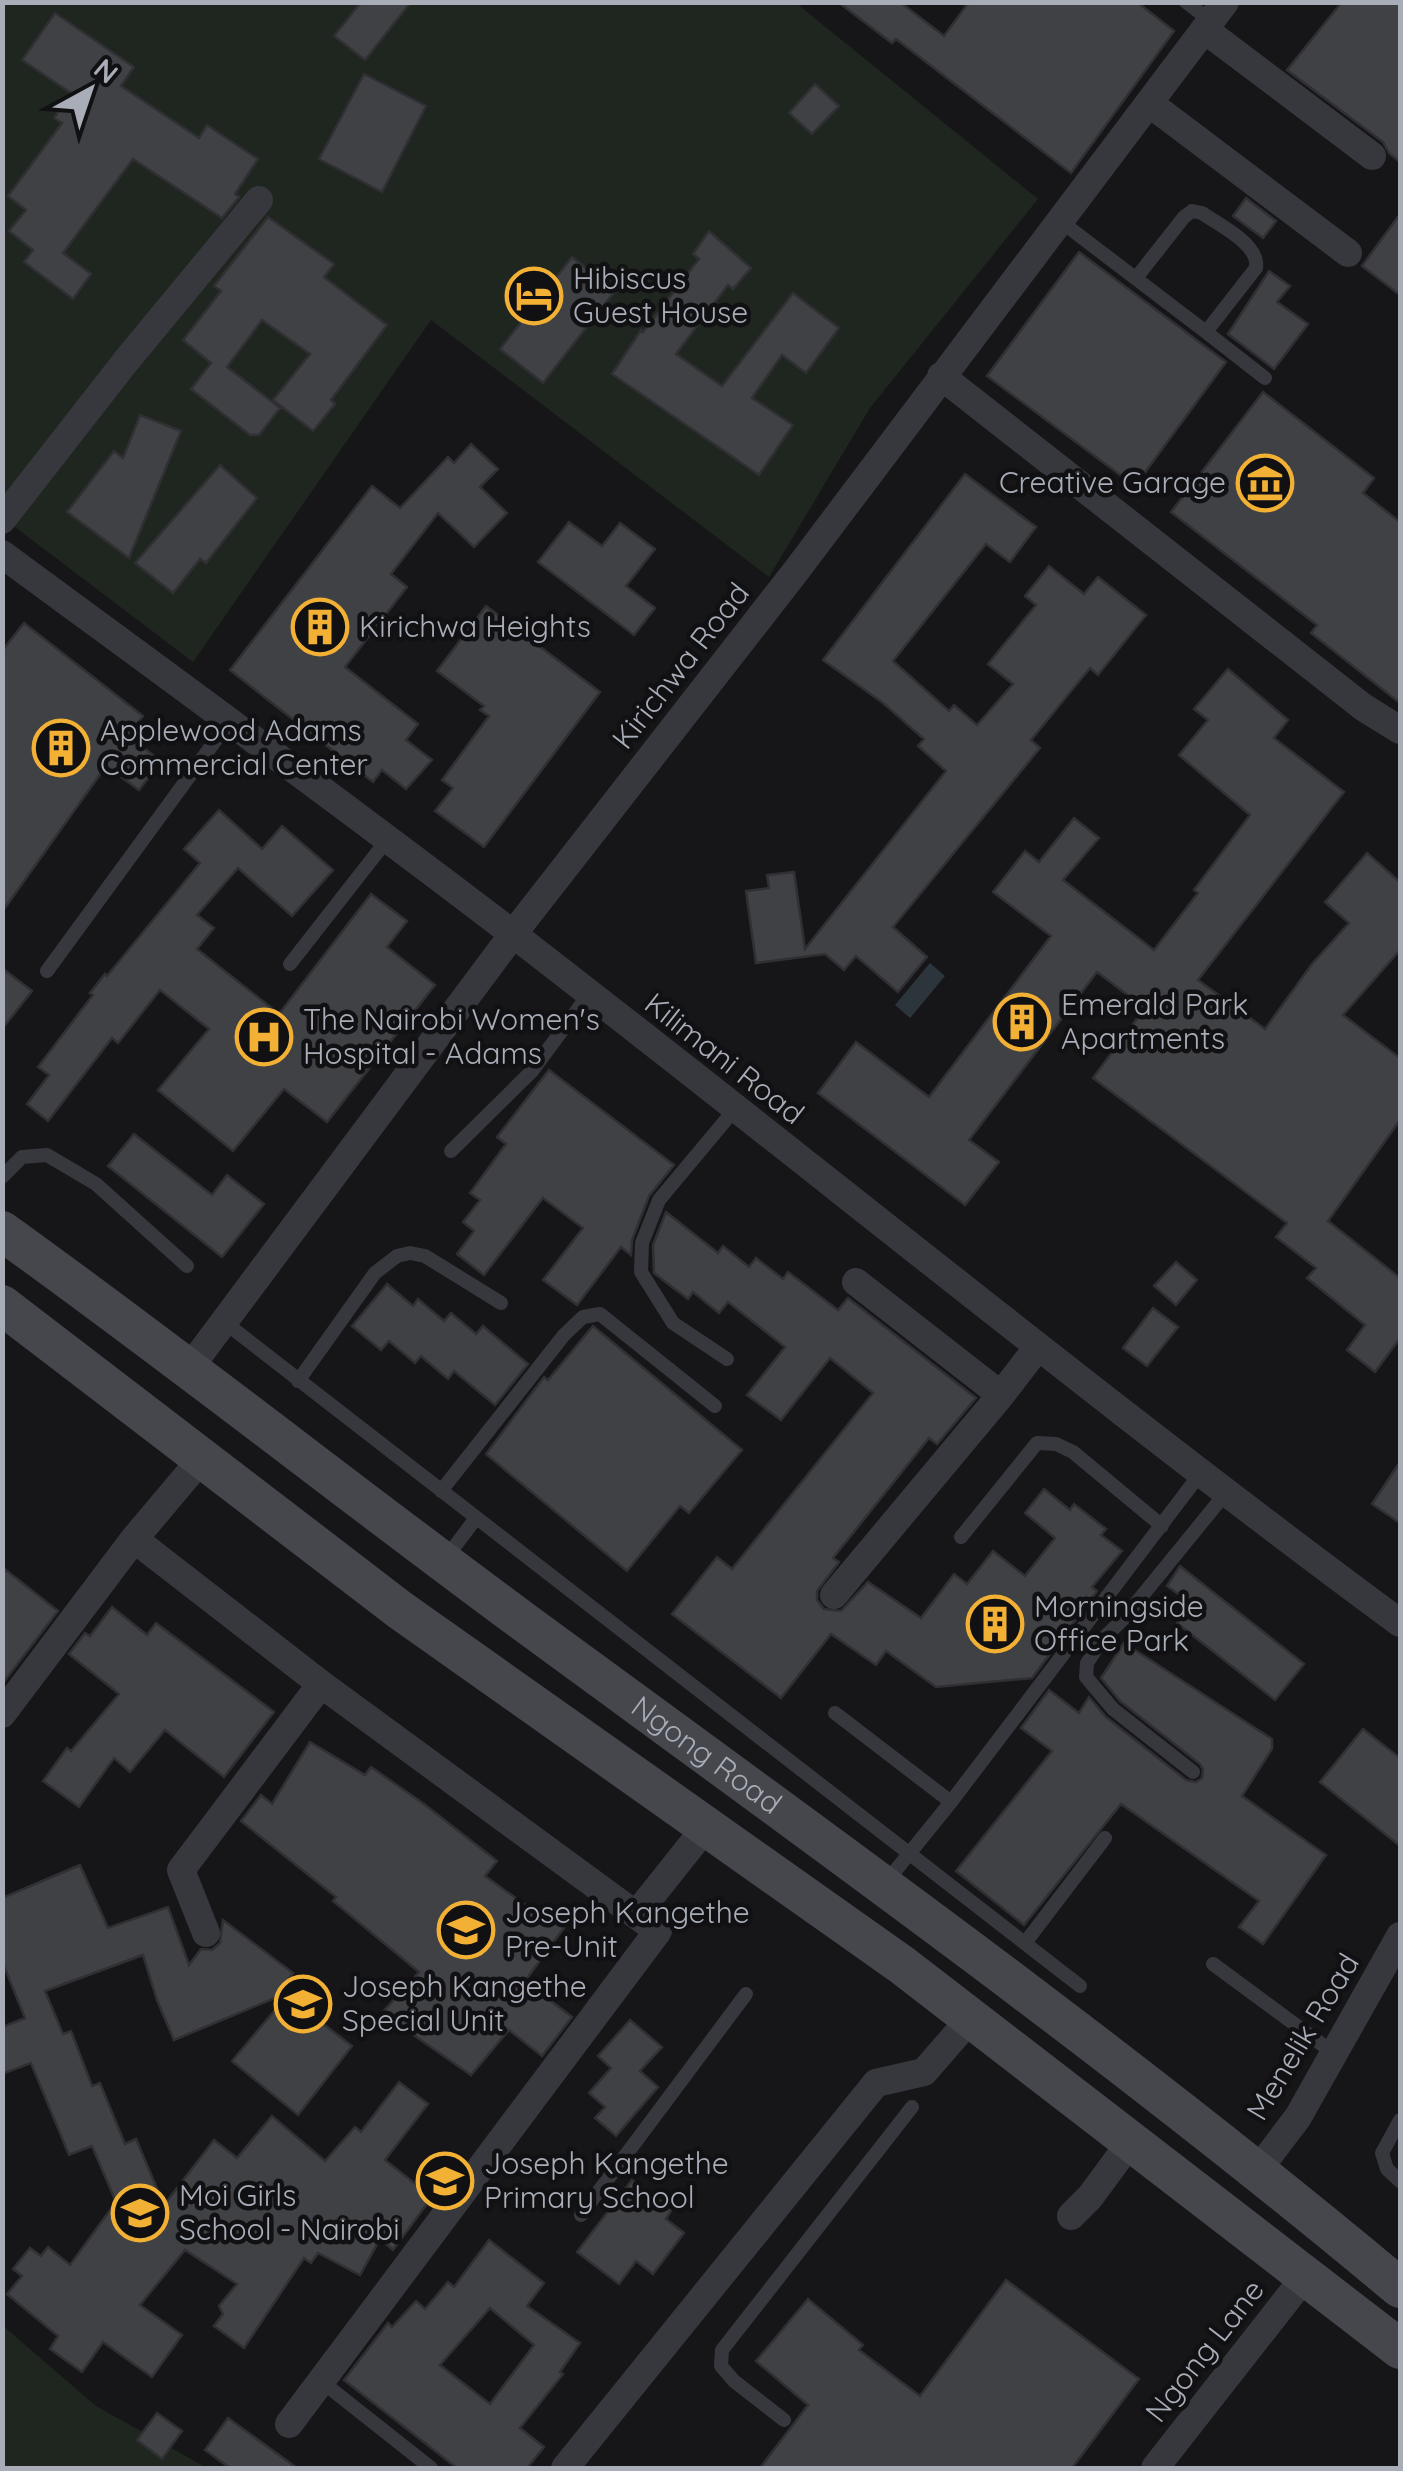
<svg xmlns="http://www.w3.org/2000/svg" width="1403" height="2471" viewBox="0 0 1403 2471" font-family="Quicksand,sans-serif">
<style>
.green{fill:#1e261f}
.water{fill:#2c353c}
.building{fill:#404145;stroke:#303034;stroke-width:2.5;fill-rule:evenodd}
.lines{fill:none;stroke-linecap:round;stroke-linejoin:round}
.service{stroke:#37383d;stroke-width:14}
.minor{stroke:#37383d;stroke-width:28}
.secondary{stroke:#45474d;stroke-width:40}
.labels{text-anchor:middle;stroke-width:9;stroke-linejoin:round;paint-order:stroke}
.poi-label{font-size:30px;fill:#a8adb8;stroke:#111113;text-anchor:start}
.street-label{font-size:30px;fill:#a8adb8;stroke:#111113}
</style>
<rect width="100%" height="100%" fill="#161618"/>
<!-- green -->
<path class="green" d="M2,3H796L1038,199L870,408L769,577L431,320L193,662L3,518Z
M2,2325L96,2406L207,2468H3Z"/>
<!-- water -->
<path class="water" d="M930,963L945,976L910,1018L895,1005Z"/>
<!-- building -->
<path class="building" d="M361,2H411L365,60L334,36Z
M838,2H900L944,36L969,2H1137L1174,31L1071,173L896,39L892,43Z
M1342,2H1400V162L1389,153L1383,142L1287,70Z
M55,13L134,67L121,86L199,138L207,125L258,159L235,194L239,197L222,218L133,159L63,253L91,274L73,299L24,262L33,250L9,231L26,210L8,196L62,123L54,118L71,93L22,60Z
M364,74L426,106L382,192L319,159Z
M815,84L839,106L812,134L789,113Z
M1246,198L1276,221L1263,238L1233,216Z
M1400,214V295L1362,266Z
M268,217L334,264L324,277L387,325L331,400L335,404L313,431L273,400L310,354L262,320L227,367L280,408L259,435H250L191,389L211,363L183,340L221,291L214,286Z
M709,231L751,268L733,289L728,285L676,354L722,386L793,293L839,328L806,373L782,355L752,398L793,425L759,475L612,374L641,330L643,332L699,259L693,254Z
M1079,252L1226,362L1135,486L987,376Z
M572,257L615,291L543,383L500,349Z
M1269,271L1290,286L1277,302L1308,324L1274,369L1228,334Z
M1263,392L1374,478L1363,493L1400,522V703L1311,633L1317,625L1171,512Z
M140,415L181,431L129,558L67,512L114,451L123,458Z
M471,444L498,469L480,487L507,513L474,547L438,513L391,574L407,587L345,667L418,724L406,740L432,760L406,789L382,770L373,782L230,670L372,486L400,508L448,457L454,463Z
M220,465L257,498L206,563L200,559L173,593L135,563Z
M965,474L1036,527L1010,562L986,544L893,661L949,711L954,705L977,725L1013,684L988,664L1036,605L1025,596L1049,566L1084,594L1098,577L1146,615L1098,675L1090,668L1031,740L1040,748L893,927L927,957L898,992L856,956L844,970L825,954L756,963L746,891L769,888L767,875L794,872L805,949L946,771L918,746L924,739L883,703L823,660Z
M569,522L602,546L620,523L655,549L626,586L655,608L634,635L538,562Z
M486,606L600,692L484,847L435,811L453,788L442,780L489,716L480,710L484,706L437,671Z
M24,623L143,716L128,736L161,761L139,790L106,766L2,912V651Z
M1228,669L1288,720L1274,738L1344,792L1198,980L1265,1029L1312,964L1349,923L1325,902L1367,853L1400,882V950L1343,1015L1400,1058V1120L1328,1221L1400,1278V1338L1375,1372L1347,1350L1365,1325L1307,1278L1316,1268L1276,1237L1287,1223L1093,1078L1145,1008L1097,972L969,1140L999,1162L965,1205L818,1093L856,1042L929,1097L1051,936L993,892L1025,851L1039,862L1074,818L1099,838L1063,880L1154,950L1198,893L1194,890L1250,815L1179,755L1208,720L1194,709Z
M219,810L262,849L282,826L333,870L292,916L238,868L197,915L214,928L197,949L279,1014L371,894L407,921L387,947L435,985L327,1122L284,1089L233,1151L158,1090L209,1029L160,990L118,1043L112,1038L48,1121L27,1104L49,1075L38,1067L93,995L90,993L105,974L107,976L200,863L184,849Z
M2,968L32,991L2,1029Z
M549,1070L674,1165L649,1196L632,1240L631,1255L621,1247L577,1305L543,1280L583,1228L543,1198L484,1275L457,1254L474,1231L463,1222L480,1200L470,1193L506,1144L497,1137Z
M134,1134L212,1195L227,1175L264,1204L222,1257L108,1166Z
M666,1212L718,1253L723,1246L749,1267L756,1258L783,1279L788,1272L838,1310L848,1298L976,1398L937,1444L929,1438L833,1558L839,1562L817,1591V1600L824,1609L841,1611L868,1582L921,1618L954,1574L967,1584L993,1551L1025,1576L1055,1538L1025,1513L1044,1489L1070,1510L1074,1504L1106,1529L1101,1535L1122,1551L1092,1587L1097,1591L1032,1678L936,1687L886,1651L876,1665L831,1634L781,1698L672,1614L717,1557L732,1569L873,1393L830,1358L781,1420L747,1395L785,1347L728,1302L719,1313L693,1292L688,1299L654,1273L653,1245Z
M1176,1262L1197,1280L1176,1305L1154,1286Z
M387,1284L413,1306L418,1299L444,1321L451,1313L476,1334L483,1326L528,1364L495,1405L454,1371L448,1379L421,1356L415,1363L389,1341L381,1350L352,1326Z
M1153,1308L1178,1327L1147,1366L1123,1348Z
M593,1326L742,1450L689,1513L680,1506L627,1571L486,1454L544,1377L548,1380Z
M1400,1462V1523L1372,1504Z
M1180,1566L1304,1664L1275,1700L1177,1623L1192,1604L1167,1586Z
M2,1567L58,1611L2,1684Z
M112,1607L147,1635L156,1623L274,1712L224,1777L165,1730L130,1772L114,1758L79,1807L43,1781L67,1748L71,1751L119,1694L69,1654L85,1633L90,1636Z
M1124,1643L1272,1739V1749L1242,1796L1326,1855L1263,1944L1239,1927L1259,1901L1121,1804L1024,1925L956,1871L1052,1751L1021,1728L1049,1690L1079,1713L1089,1697L1106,1717L1186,1780L1196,1782L1202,1778L1203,1769L1200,1764L1120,1701L1101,1678Z
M1363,1729L1400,1758V1846L1320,1782Z
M310,1742L365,1775L371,1767L424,1804L497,1861L485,1876L538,1914L542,1908L566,1925L525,1981L572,2017L542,2056L509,2030L471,2075L382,2013L419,1972L333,1901L336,1897L241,1821L261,1795L272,1804Z
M80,1865L108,1928L168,1907L189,1965L201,1949L212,1950L220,1943L223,1920L293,1973L275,1998L174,2040L157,2000L143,1955L45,1991L63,2034L71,2031L92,2086L100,2083L125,2144L136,2139L164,2205L214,2140L237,2158L272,2116L325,2161L355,2127L361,2132L399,2082L428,2104L385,2160L432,2197L393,2250L380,2239L360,2275L318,2253L311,2263L304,2258L244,2348L214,2326L223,2314L219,2306L237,2284L185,2250L140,2305L182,2335L152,2377L103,2342L82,2372L50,2349L58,2336L7,2294L22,2276L13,2269L30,2248L41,2256L48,2247L70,2265L116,2202L92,2146L69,2155L31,2063L2,2074V2027L25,2018L2,1961V1898Z
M287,1996L352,2046L298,2115L232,2061Z
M630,2020L662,2047L640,2071L658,2087L616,2136L595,2118L605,2107L589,2093L611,2068L598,2056Z
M632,2180L672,2209L666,2219L684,2233L653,2274L636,2261L619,2284L577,2252Z
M489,2240L544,2283L527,2306L580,2343L560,2372L563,2374L520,2428L544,2447L527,2468H457L344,2380L388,2323L392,2327L416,2301L425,2309L448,2282L454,2287ZM490,2308L534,2345L490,2404L440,2365Z
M1006,2280L1139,2379L1072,2468H760L808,2405L756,2361L808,2299L863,2345L859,2350L920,2396Z
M157,2413L182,2431L162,2459L137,2440Z
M228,2418L297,2468H230L205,2450Z"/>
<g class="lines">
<!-- service -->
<path class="service" d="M1186,2L1211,21
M1059,220L1206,332L1256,268C1260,244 1219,225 1202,213L1192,211L1184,217L1136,278
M1206,332L1265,378
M290,964L387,840
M47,971L229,722
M451,1151L532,1071L589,994
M2,1177L22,1157L47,1155L96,1184L187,1266
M223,1321L1080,1986
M727,1359L673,1323L641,1272L642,1243L659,1200L735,1109
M298,1381L375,1273L397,1256L410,1253L425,1256L501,1303
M441,1491L564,1335L583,1317L600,1314L715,1406
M961,1537L1037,1443L1056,1444L1073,1452L1162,1526
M446,1558L476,1518
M835,1713L951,1802
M1193,1772L1113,1709L1086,1677L1087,1663L1102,1640L1124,1618L1225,1494
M887,1881L951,1802L1200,1474
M1025,1943L1105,1838
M1213,1964L1335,2054
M1400,2120L1382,2153L1387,2169L1400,2181
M581,2215L746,1994
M321,2381L431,2468
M784,2420L734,2381L721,2366L722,2350L912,2107"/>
<!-- minor -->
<path class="minor" d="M1205,30L1372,156
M1149,103L1348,253
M941,376L1363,707L1400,730
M2,520L126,361L259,200
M2,554C173,680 345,805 513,934C810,1163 1099,1401 1400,1623
M856,1282L1001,1395L1037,1348
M188,1370L513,934L796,571L1225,2
M134,1539L321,1684L658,1931L289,2424
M834,1595L1001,1395
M2,1714L134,1539L203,1457
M636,1915L706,1827
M206,1933L181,1870L321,1684
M1258,2170L1298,2117L1400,1936
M1071,2216L1090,2197L1132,2140
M565,2468L876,2083L924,2072L971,2018
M1155,2468L1307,2274"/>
<!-- secondary -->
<g class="secondary">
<path id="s1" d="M2,1231C179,1358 349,1493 524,1622C820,1839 1119,2053 1400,2288"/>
<path d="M2,1305L400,1610L902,1965L1400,2349"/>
</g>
</g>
<!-- icons -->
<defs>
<g id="hotel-ring" transform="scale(2.875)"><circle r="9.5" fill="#111113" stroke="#f2b134" stroke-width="1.5"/><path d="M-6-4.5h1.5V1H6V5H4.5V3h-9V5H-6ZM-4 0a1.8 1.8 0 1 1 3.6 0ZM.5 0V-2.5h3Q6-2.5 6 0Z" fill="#f2b134"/></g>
<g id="museum-ring" transform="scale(2.875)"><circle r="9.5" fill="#111113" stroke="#f2b134" stroke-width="1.5"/><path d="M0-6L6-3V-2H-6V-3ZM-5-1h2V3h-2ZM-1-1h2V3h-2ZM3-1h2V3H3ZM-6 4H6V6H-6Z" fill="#f2b134"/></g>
<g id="building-ring" transform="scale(2.875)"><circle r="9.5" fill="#111113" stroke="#f2b134" stroke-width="1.5"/><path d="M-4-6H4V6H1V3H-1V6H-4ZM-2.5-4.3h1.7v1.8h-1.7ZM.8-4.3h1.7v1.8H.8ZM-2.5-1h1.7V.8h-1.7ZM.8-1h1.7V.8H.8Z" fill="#f2b134"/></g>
<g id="hospital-ring" transform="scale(2.875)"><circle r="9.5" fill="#111113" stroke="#f2b134" stroke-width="1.5"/><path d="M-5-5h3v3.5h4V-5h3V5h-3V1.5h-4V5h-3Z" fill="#f2b134"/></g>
<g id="school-ring" transform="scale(2.875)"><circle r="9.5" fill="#111113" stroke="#f2b134" stroke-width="1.5"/><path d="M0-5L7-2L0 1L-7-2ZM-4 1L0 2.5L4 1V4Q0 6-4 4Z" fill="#f2b134"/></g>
</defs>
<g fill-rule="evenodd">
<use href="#hotel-ring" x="534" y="296"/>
<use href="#museum-ring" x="1265" y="483"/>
<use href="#building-ring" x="320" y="627"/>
<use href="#building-ring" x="61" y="748"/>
<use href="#building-ring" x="1022" y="1022"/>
<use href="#hospital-ring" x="264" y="1037"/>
<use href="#building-ring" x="995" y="1624"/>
<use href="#school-ring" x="466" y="1930"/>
<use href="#school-ring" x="303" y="2004"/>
<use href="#school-ring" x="445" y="2181"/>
<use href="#school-ring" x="140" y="2213"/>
</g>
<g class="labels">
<!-- poi labels -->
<g class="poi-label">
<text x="573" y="289">Hibiscus<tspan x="573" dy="34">Guest House</tspan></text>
<text x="1226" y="493" text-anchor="end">Creative Garage</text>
<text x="359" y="637">Kirichwa Heights</text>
<text x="100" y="741">Applewood Adams<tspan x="100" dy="34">Commercial Center</tspan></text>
<text x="1061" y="1015">Emerald Park<tspan x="1061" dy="34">Apartments</tspan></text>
<text x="303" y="1030">The Nairobi Women's<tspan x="303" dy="34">Hospital - Adams</tspan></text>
<text x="1034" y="1617">Morningside<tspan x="1034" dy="34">Office Park</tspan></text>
<text x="505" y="1923">Joseph Kangethe<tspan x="505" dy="34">Pre-Unit</tspan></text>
<text x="342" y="1997">Joseph Kangethe<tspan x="342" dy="34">Special Unit</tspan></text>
<text x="484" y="2174">Joseph Kangethe<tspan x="484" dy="34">Primary School</tspan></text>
<text x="179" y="2206">Moi Girls<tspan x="179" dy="34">School - Nairobi</tspan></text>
</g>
<!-- street labels -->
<g class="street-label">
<text transform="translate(681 666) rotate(-52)" y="10">Kirichwa Road</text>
<text transform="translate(724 1059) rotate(38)" y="10">Kilimani Road</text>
<text dy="10" stroke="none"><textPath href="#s1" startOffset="878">Ngong Road</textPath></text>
<text transform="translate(1303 2037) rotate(-59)" y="10">Menelik Road</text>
<text transform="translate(1205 2351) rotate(-52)" y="10">Ngong Lane</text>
</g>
</g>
<!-- border -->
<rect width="1403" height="2471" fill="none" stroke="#a8adb8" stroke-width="10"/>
<!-- north arrow -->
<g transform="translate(90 90) rotate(40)" stroke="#111113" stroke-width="8" paint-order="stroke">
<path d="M0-8L18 38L0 25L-18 38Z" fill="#a8adb8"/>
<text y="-15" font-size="28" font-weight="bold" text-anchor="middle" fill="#a8adb8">N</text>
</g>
</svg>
